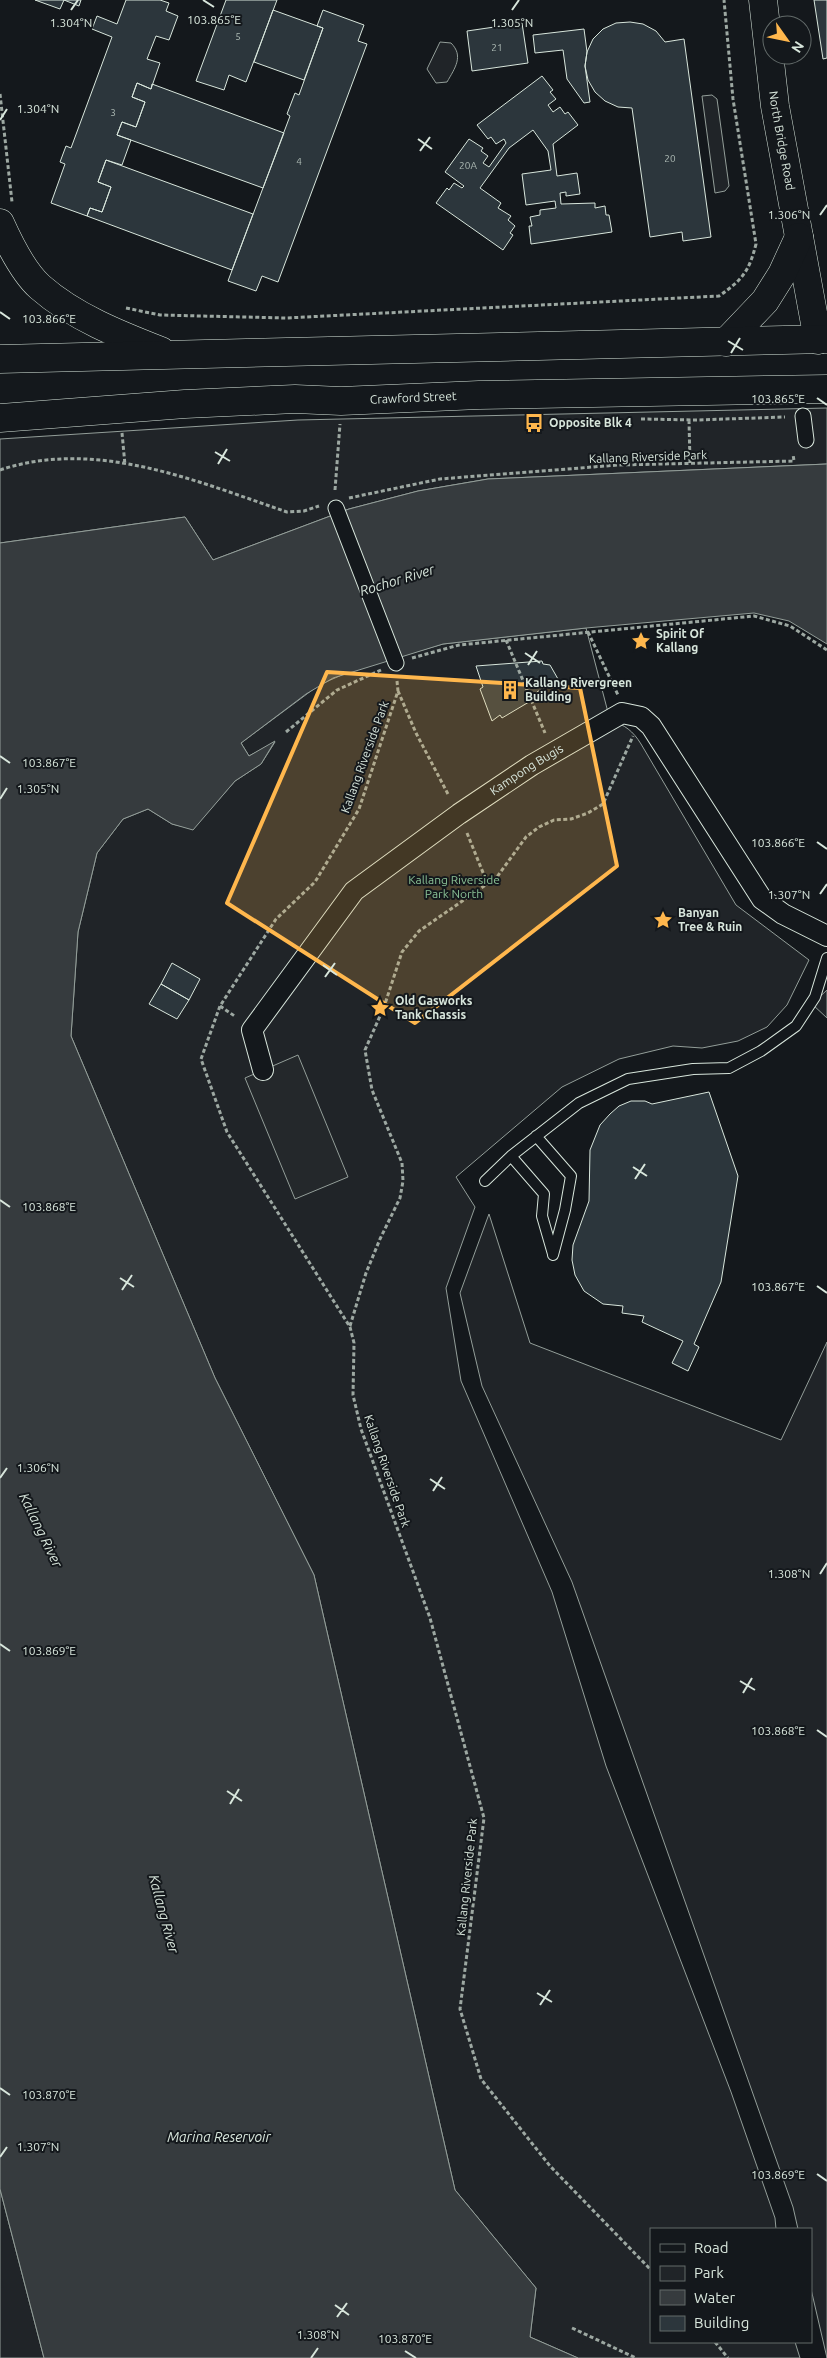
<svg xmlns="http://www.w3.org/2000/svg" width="827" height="2358" viewBox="0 0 827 2358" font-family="Ubuntu,sans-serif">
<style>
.green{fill:#202428;stroke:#939e99}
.parking{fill:#24282b;stroke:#939e99}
.water{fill:#363b3e;stroke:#939e99}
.building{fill:#2c363c;stroke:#d8e6dc}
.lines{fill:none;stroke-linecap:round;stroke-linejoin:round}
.service-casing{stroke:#d8e6dc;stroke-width:12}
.pedestrian-casing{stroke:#d8e6dc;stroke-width:17}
.minor-casing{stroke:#d8e6dc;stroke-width:22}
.secondary-casing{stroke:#d8e6dc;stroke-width:29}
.primary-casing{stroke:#d8e6dc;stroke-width:29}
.path{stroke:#9da8a2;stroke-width:3;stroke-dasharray:4 2.5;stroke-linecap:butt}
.service{stroke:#14181c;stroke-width:10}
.pedestrian{stroke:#14181c;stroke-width:15}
.minor{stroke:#14181c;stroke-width:20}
.secondary{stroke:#14181c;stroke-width:28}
.primary{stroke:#14181c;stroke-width:28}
.marked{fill:#ffb74d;fill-opacity:0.2;stroke:#ffb74d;stroke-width:4;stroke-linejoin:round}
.ticks{fill:none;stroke:#d8e6dc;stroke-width:2}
.labels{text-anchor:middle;stroke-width:4;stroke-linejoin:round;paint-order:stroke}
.number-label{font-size:10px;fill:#adbab4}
.street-label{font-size:12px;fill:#d8e6dc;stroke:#14181c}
.poi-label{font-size:12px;font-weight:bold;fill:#d8e6dc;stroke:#14181c;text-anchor:start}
.park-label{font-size:12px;fill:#8ac095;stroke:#14181c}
.water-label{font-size:14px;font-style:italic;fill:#d8e6dc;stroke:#14181c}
.ticks-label{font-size:12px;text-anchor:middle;fill:#d8e6dc;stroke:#14181c;stroke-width:4;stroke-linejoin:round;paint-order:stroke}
</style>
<rect width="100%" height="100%" fill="#14181c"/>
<!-- green -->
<path class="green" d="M440,42L451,43C464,56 455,68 447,82L436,83L427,69Z
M712,95L717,99L729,186L725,191L715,193L702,96Z
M827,408V464L488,479L418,491L349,509L213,560L185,517L0,543V439L298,420Z
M586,628L610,720C625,725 633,731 641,744L736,905L809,960L787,1005L767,1027L738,1041L702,1048L673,1046L619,1059L562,1087L456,1177L475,1207L446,1288L461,1381L552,1592L606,1766L731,2092L775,2218L776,2229H651V2342H795L800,2358H578L530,2337L536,2288L455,2190L314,1575L215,1378L71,1036L78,932L97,853L123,819L148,809L172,824L193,829L235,781L261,764L275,742L249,756L241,743L319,685L353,670L443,644Z
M827,990V1018L812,1004Z
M489,1214L530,1343L781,1440L827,1342V2358L811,2289V2229H798L793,2207L572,1582L482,1386L460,1293Z
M0,2189L44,2358H0Z"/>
<!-- parking -->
<path class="parking" d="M298,1055L348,1177L295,1199L245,1078Z"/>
<!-- water -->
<path class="water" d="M827,464V644L789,621L754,613L586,628L443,644L333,678L306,694L241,743L249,756L275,741L261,764L235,781L193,830L172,824L148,809L123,819L97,853L78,932L71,1036L215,1378L314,1575L455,2190L536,2288L530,2337L578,2358H44L0,2189V543L185,517L213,560L349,509L418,491L488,479Z"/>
<!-- building -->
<path class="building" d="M35,0H81L79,6L64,0L60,9Z
M126,0H160L169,3L166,11L178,16L169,40L156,36L147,59L160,63L151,89L137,83L132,97L145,102L136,127L122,122L117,135L131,140L122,165L106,160L98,182L111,187L102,212L90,208L87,216L51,203L65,164L60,162L66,146L71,148L112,37L92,29L97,16L117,24Z
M226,0H277L246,82L229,75L224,90L196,81Z
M814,0H827V58L823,59Z
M273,10L323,28L304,80L254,62Z
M323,10L364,25L358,41L367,44L278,282L262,276L256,291L228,281L290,116L287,114L295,93L299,95L323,28L317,26Z
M630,22L643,24L656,31L665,42L684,39L711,237L683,241L682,232L650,237L632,108L618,107L605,101L595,92L588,80L585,66L587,52L593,39L603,29L616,23Z
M522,23L528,63L472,71L467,31Z
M584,29L587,52L585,66L590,102L584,103L567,79L563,50L535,53L533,35Z
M542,76L553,90L550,92L556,99L548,105L553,112L560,107L565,114L568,112L578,125L553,144L557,176L577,173L580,194L566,196V192L560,193L561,204L595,203V208L605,206L606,215H609L612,232L531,244L529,226H532L530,217L540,215V210L556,208L555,201L526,205L522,174L551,170L548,151L533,130L509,148L480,188L501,203L498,208L511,216L508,220L515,226L510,233L513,235L503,250L436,203L447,188L449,190L454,183L462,188L464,186L445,172L469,139L483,148L481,151L488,156L483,163L489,167L506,143L504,139L496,144L491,137L488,139L477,125Z
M137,83L151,89L152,84L284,133L263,188L117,135L122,122L136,127L145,102L132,97Z
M106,160L253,214L232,270L87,216L90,208L102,212L111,187L98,182Z
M542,661L543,664L550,665L558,679L537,692L539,696L502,718L500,715L492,721L480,689L483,687L476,666Z
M172,963L200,979L189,1000L161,984Z
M161,984L189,1000L177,1019L149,1004Z
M709,1092L738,1176L721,1282L694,1344L699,1347L688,1371L672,1363L683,1341L642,1322L644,1316L622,1313L623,1306L603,1304L584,1291L575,1275L572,1260L573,1245L589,1201L590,1150L600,1125L610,1114L619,1106L631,1101H645L652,1104Z"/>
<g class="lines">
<!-- service casing -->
<g class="service-casing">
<path id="service" d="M536,1136L571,1176L565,1210L553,1255
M511,1156L544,1194L542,1216L553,1254
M485,1181L511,1156L579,1103L628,1079L693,1069L729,1068L761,1051L796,1026L815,997L827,958"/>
</g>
<!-- pedestrian casing -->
<g class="pedestrian-casing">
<path id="pedestrian" d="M803,416L806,440
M336,508L396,663"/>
</g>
<!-- minor casing -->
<g class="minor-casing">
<g id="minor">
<path id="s1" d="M263,1070L252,1030L354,891L459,814L532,765L622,713L641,717L651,726L762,899L783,914L827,936"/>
</g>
</g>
<!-- secondary casing -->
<g class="secondary-casing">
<g id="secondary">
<path id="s2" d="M763,0L775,106L818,340"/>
</g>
</g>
<!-- primary casing -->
<g class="primary-casing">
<g id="primary">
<path d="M0,223C9,243 23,272 40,287C74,317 120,335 161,351"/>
<path d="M726,342L765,301L782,274L799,237"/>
<path d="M0,359L827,339"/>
<path id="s3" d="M0,418L185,404L295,399L341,401L479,395L827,389"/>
</g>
</g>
<!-- path -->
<path class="path" d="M0,94L12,202
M126,308L160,315L286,318L719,296C742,280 749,272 756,244L733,99L724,0
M641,419L696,420L785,417
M689,420L690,463
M122,433L125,465
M0,470C96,438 196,481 287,512L304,511L319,506
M335,490L340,424
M349,498L440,479L618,465L794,461L793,454
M588,632L618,695
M506,640L545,733
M412,658L459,645L754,616L790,626L827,650
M397,681L398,691L359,809L315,882L276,919L220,1006L201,1059L227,1132L350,1327L354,1343L353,1395L361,1429L430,1618L484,1818L460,2009L481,2079L550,2166L651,2270
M398,691L416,733L449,796
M286,732L337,690L381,670
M467,833L488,885
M220,1006L236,1017
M350,1326L366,1273L380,1239L400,1198L403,1181L402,1163L372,1090L365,1050L384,1007L402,952L419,931L497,877L526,837L539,827L554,820L571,819L588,813L603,804L633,736
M572,2328L636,2358
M715,2342L728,2358"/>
<!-- service -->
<use href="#service" class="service"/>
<!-- pedestrian -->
<use href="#pedestrian" class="pedestrian"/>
<!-- minor -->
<use href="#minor" class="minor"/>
<!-- secondary -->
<use href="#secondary" class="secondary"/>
<!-- primary -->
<use href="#primary" class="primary"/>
</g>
<!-- marked area -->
<path class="marked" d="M327,672L580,688L617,866L415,1023L227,903Z"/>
<!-- ticks -->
<path class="ticks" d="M203,0L214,7M71,10L78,0M512,10L519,0M0,120L7,109M418,139L432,149M420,151L430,137M820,215L827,205M0,312L10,319M728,341L743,350M731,353L740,338M817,398L827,405M215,452L230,461M218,464L227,449M525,653L540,663M528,665L537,651M0,756L10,763M0,799L7,788M817,842L827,849M820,894L827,884M323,965L337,975M325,977L335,963M633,1167L647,1176M635,1179L645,1164M0,1200L10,1207M120,1278L134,1287M817,1286L827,1293M122,1290L132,1275M0,1478L7,1468M430,1479L445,1489M433,1491L442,1477M820,1574L827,1563M0,1644L10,1651M740,1681L755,1690M743,1693L752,1678M817,1730L827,1737M227,1791L242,1801M230,1804L239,1789M537,1993L552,2002M540,2005L550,1990M0,2088L10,2095M0,2157L7,2147M817,2174L827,2181M335,2305L349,2315M337,2317L347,2303M405,2351L416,2358M311,2358L318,2348"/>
<!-- icons -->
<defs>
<g id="bus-bare" transform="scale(1.5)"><path d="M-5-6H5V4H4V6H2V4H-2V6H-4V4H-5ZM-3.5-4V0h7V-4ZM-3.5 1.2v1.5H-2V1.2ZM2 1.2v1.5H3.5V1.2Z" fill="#ffb74d" stroke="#14181c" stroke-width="2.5" paint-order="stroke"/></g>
<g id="sight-bare" transform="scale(1.5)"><path d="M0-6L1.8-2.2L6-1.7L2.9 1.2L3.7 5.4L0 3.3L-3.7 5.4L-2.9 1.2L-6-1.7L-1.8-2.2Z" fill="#ffb74d" stroke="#14181c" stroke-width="2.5" paint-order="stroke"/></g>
<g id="building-bare" transform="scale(1.5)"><path d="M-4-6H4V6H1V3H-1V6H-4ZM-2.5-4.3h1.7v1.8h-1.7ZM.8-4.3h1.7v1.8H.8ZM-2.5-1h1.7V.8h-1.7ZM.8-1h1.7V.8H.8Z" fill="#ffb74d" stroke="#14181c" stroke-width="2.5" paint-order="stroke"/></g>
</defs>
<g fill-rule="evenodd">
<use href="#bus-bare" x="534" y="423"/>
<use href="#sight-bare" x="641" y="641"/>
<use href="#building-bare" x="510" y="690"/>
<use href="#sight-bare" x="663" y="920"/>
<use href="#sight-bare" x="380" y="1008"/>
</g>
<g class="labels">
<!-- number labels -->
<g class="number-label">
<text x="238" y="40">5</text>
<text x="497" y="51">21</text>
<text x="113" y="116">3</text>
<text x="670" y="162">20</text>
<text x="299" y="165">4</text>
<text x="468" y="169">20A</text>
</g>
<!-- street labels -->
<g class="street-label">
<text dy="4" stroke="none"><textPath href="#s2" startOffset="142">North Bridge Road</textPath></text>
<text dy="4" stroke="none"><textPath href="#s3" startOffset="414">Crawford Street</textPath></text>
<text transform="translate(648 457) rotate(-2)" y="4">Kallang Riverside Park</text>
<text transform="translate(365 757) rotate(-70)" y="4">Kallang Riverside Park</text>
<text dy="4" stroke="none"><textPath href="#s1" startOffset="425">Kampong Bugis</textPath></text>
<text transform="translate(387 1471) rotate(71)" y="4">Kallang Riverside Park</text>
<text transform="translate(467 1877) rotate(-84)" y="4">Kallang Riverside Park</text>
</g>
<!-- poi labels -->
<g class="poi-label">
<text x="549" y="427">Opposite Blk 4</text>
<text x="656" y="638">Spirit Of<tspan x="656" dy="14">Kallang</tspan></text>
<text x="525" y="687">Kallang Rivergreen<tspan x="525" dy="14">Building</tspan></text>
<text x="678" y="917">Banyan<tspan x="678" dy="14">Tree &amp; Ruin</tspan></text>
<text x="395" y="1005">Old Gasworks<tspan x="395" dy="14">Tank Chassis</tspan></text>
</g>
<!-- park labels -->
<g class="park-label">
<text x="454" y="884">Kallang Riverside<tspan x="454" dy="14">Park North</tspan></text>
</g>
<!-- water labels -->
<g class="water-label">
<text transform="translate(397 580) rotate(-17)" y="5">Rochor River</text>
<text transform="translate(41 1530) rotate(64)" y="5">Kallang River</text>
<text transform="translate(164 1914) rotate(75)" y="5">Kallang River</text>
<text x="219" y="2142">Marina Reservoir</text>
</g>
</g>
<g class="ticks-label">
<text x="214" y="24">103.865°E</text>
<text x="512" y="27">1.305°N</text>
<text x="71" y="27">1.304°N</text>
<text x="38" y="113">1.304°N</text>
<text x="789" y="219">1.306°N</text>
<text x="49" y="323">103.866°E</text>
<text x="778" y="403">103.865°E</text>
<text x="49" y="767">103.867°E</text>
<text x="38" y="793">1.305°N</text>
<text x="778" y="847">103.866°E</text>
<text x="789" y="899">1.307°N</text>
<text x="49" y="1211">103.868°E</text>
<text x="778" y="1291">103.867°E</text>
<text x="38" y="1472">1.306°N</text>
<text x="789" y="1578">1.308°N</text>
<text x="49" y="1655">103.869°E</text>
<text x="778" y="1735">103.868°E</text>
<text x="49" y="2099">103.870°E</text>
<text x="38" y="2151">1.307°N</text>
<text x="778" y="2179">103.869°E</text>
<text x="318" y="2339">1.308°N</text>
<text x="405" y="2343">103.870°E</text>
</g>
<!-- legend -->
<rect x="650" y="2228" width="162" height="115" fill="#14181c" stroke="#626a69"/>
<rect x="660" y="2244" width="25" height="8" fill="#14181c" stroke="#626a69"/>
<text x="694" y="2253" font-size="15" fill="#d8e6dc">Road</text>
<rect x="660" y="2266" width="25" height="15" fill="#202428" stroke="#626a69"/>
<text x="694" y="2278" font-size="15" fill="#d8e6dc">Park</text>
<rect x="660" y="2290" width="25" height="15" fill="#363b3e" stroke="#626a69"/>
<text x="694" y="2303" font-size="15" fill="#d8e6dc">Water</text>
<rect x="660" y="2316" width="25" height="15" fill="#2c363c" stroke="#626a69"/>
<text x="694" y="2328" font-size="15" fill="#d8e6dc">Building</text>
<!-- north arrow -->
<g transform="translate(787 40) rotate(123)"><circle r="24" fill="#14181c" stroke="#626a69"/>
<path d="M0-4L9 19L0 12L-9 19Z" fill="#ffb74d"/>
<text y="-8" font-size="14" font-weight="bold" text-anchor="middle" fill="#d8e6dc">N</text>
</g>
</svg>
